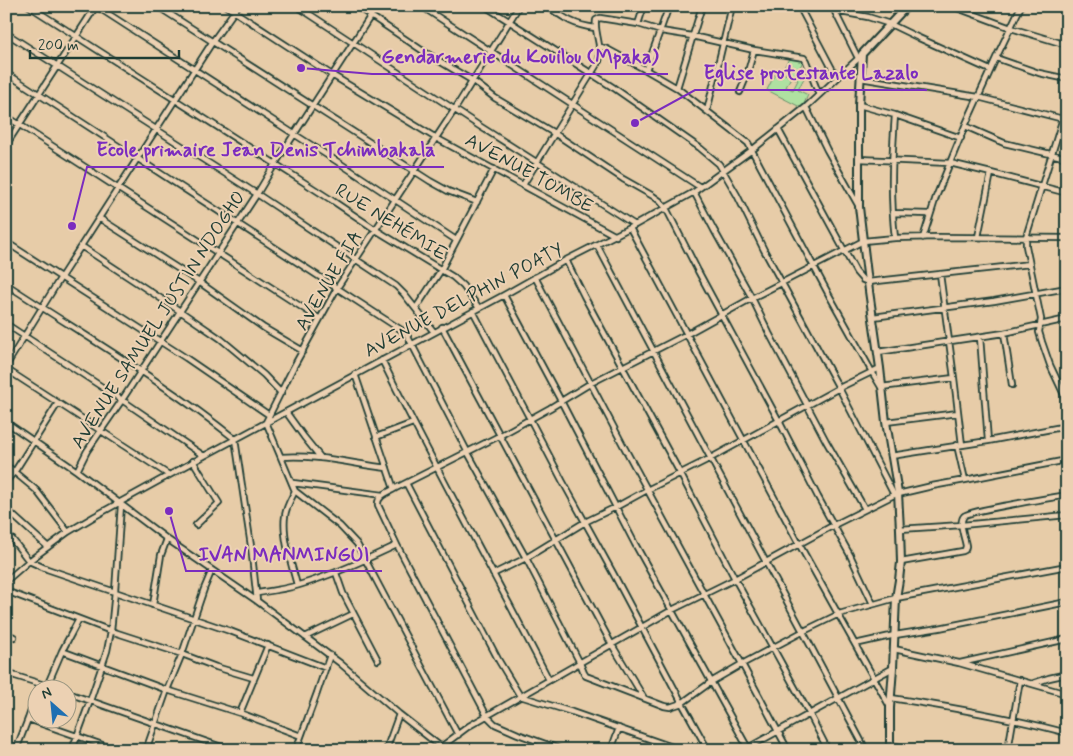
<svg xmlns="http://www.w3.org/2000/svg" width="1073" height="756" viewBox="0 0 1073 756" font-family="Mynerve,sans-serif">
<style>
.green{fill:#afe1a1;stroke:#678f6a}
.lines{fill:none;stroke-linecap:round;stroke-linejoin:round}
.street-casing{stroke:#1f3d34;stroke-width:8}
.secondary-casing{stroke:#1f3d34;stroke-width:10}
.street{stroke:#ecd1b3;stroke-width:4.5}
.secondary{stroke:#ecd1b3;stroke-width:6}
.labels{text-anchor:middle;stroke-width:4;stroke-linejoin:round;paint-order:stroke}
.street-label{font-size:19px;fill:#1f3d34;stroke:#ecd1b3}
.leader{fill:none;stroke:#7b2cbf;stroke-width:2}
.callout-dot{fill:#7b2cbf;stroke:#ecd1b3;stroke-width:2}
.callout-label{font-size:20px;text-anchor:middle;font-weight:bold;fill:#7b2cbf;stroke:#ecd1b3;stroke-width:4;stroke-linejoin:round;paint-order:stroke}
</style>
<rect width="100%" height="100%" fill="#e7cca8"/>
<filter id="ink" filterUnits="userSpaceOnUse"><feTurbulence type="fractalNoise" baseFrequency=".02" numOctaves="2"/><feDisplacementMap in="SourceGraphic" scale="10" xChannelSelector="R" yChannelSelector="G"/><feConvolveMatrix kernelMatrix="1 2 1 2 8 2 1 2 1" color-interpolation-filters="sRGB"/></filter>
<g filter="url(#ink)">
<!-- green -->
<path class="green" d="M791,55L803,61L798,72L805,76L798,90L808,95L802,108L767,90L777,70L775,69L791,77L786,87L793,90L798,80L782,71Z"/>
<g class="lines">
<!-- street casing -->
<g class="street-casing">
<path id="street" d="M29,6L330,199L376,230L453,277L463,286L479,308
M96,6L294,134L341,164L456,240
M157,6L430,181L448,191L477,202
M226,6L332,75L436,138L616,236
M297,6L478,125L635,225
M356,6L426,53L473,81L495,98L554,133L623,179L653,196L660,201L666,208L698,271L779,421L818,497L850,555L873,604
M421,6L700,187
M485,6L614,88L700,148L719,164L737,195L764,250L839,388L894,495
M547,6C564,18 573,25 595,28
M799,6L837,78
M832,6L858,58
M952,6L1011,28L1067,45
M835,11L868,17L890,24L919,38L990,70
M558,14L563,6
M638,24L644,6
M6,33L257,194L396,286L404,294L434,332
M599,46L607,49L646,70L677,88L748,143L829,295L872,372L881,387L954,378
M996,58L1039,73L1067,79
M646,70L669,6
M6,73L406,333L467,451L526,558L580,663L584,673L586,676L664,706L670,707L682,703L711,682L742,664L804,631L839,614L896,598L1067,566
M860,78L978,97L1067,120
M677,88L702,6
M740,92L747,75L754,50
M859,105L895,115L961,138
M1067,105L1026,237V246L1041,319L1039,332L1042,342L1050,365L1067,401
M806,107L827,150L858,205
M707,111L732,6
M6,116L320,319
M965,126L1004,143L1067,158
M778,129L856,272L863,280L868,282L1030,264
M6,145L96,6
M859,159L950,163L991,173L1067,193
M523,185L599,61C603,48 594,34 596,20L600,18L638,24L661,31L692,36L754,50L804,58L806,61L819,95
M694,192L714,230L752,298L769,333L826,441L865,509
M893,213L930,214
M99,218L199,282L264,328L303,351
M630,228L799,544L890,707
M978,237L991,173
M895,238C890,195 892,158 895,115
M923,238L936,197L965,126L996,58L1021,6
M6,242L186,358L269,415
M597,245L866,750
M81,246L180,311L221,339L264,375L281,393
M566,260L584,296L680,473L735,579L810,715L828,750
M940,274L954,378L962,445
M535,277L623,445L742,664L788,750
M6,284C83,335 163,381 235,439L251,546L257,601
M504,295L561,401L635,544L749,750
M416,308L441,270L494,169
M473,311L530,419L563,482L613,573L682,703L708,750
M873,317L994,301L1067,288
M6,324L122,400L204,456
M442,327L612,645L644,698
M1004,333L1012,385
M980,337L988,441
M878,352L1004,333L1067,319
M382,360C435,468 494,573 549,680
M6,366L61,277L213,41L238,6
M6,369L169,475
M355,374L394,489
M286,412L304,437L321,458
M6,422L77,471L167,539L257,601L340,663L399,714L445,750
M886,422L958,413
M376,437L413,423
M957,445L965,480
M891,456L988,441L1067,426
M281,457C316,454 353,464 387,468
M193,461L219,503L196,525
M6,465L36,490L68,532
M77,471L87,451L122,400L257,194L275,164L377,6
M6,481L15,471L58,403
M293,483L383,495
M406,483L499,661L520,696L572,712L681,750
M295,491C291,499 286,507 285,516C282,536 292,566 297,585
M6,509L48,547
M900,529L962,525L1067,515
M12,539L29,561L47,569L230,631L326,668
M901,562L963,551L965,550L966,546C965,538 958,523 964,516C970,510 1052,498 1067,495
M336,573L343,593L378,660
M493,574L526,558L585,522L616,507L647,490L711,458L839,388L880,368
M6,581L29,561L68,532L95,516L204,456L504,295L566,260L635,225L694,192L752,150L806,107L862,55
M6,591L111,631L182,654L216,667L253,678
M257,593C271,591 286,589 299,585C333,575 365,560 397,545
M153,605L161,555L167,539
M6,633L14,637
M305,637L353,614
M855,644L895,635L939,628L1067,602
M894,649L959,663L1067,694
M62,651L167,690L240,713L301,736
M960,663L1067,639
M6,673L54,688
M1034,683L1049,678L1067,674
M47,686L62,651L79,619
M68,693L230,750
M891,698C950,707 1009,717 1067,733
M240,713L268,645
M28,719L117,750
M458,735L357,544L340,526L295,491L266,422L293,368L337,288L455,109L519,6
M890,745L914,750
M441,747L469,726L672,610L735,579L834,525L894,495L932,486L965,480L1067,460
M16,750L28,719L38,691
M72,750L90,701L107,651L111,631L115,591L121,505
M146,750L167,690L182,654L204,589L212,570
M296,750L317,693L330,655
M386,750L399,714
M562,750L518,734L495,724L487,716L397,545L378,505C377,496 387,493 394,489L501,435L550,408L591,383L687,334L752,298L863,241L895,238L937,237L1067,238
M611,750L619,728
M744,750L893,668
M1008,750L1020,680"/>
</g>
<!-- secondary casing -->
<g class="secondary-casing">
<path id="secondary" d="M890,750V708L893,668L896,598L899,580L901,562L900,529L898,493L886,422L880,368L869,291L859,207V105L862,54L907,6"/>
</g>
<!-- street -->
<use href="#street" class="street"/>
<!-- secondary -->
<use href="#secondary" class="secondary"/>
</g>
</g>
<g class="labels">
<!-- street labels -->
<g class="street-label">
<text transform="translate(530 172) rotate(29)" y="7">AVENUE TOMBE</text>
<text transform="translate(392 221) rotate(32)" y="7">RUE NEHÉMIE</text>
<text transform="translate(328 280) rotate(-59)" y="7">AVENUE FIA</text>
<text transform="translate(463 299) rotate(-28)" y="7">AVENUE DELPHIN POATY</text>
<text transform="translate(157 319) rotate(-57)" y="7">AVENUE SAMUEL JUSTIN NDOGHO</text>
</g>
</g>
<!-- callouts -->
<path class="leader" d="M301 68L372 74H668M635 123L695 90H927M72 226L87 167H444M169 511L186 571H382"/>
<g class="callout-dot">
<circle cx="301" cy="68" r="5"/>
<circle cx="635" cy="123" r="5"/>
<circle cx="72" cy="226" r="5"/>
<circle cx="169" cy="511" r="5"/>
</g>
<g class="callout-label">
<text x="520" y="63">Gendarmerie du Kouilou (Mpaka)</text>
<text x="811" y="79">Eglise protestante Lazalo</text>
<text x="266" y="156">Ecole primaire Jean Denis Tchimbakala</text>
<text x="284" y="561">IVAN MANMINGUI</text>
</g>
<!-- margin -->
<rect width="1073" height="756" fill="none" stroke="#ecd1b3" stroke-width="25"/>
<rect x="12" y="12" width="1048" height="731" fill="none" stroke="#1f3d34" stroke-width="2" filter="url(#ink)"/>
<!-- north arrow -->
<g transform="translate(52 704) rotate(333)"><circle r="24" fill="#ecd1b3" stroke="#9a9680"/>
<path d="M0-4L9 19L0 12L-9 19Z" fill="#1f6fb2"/>
<text y="-8" font-size="14" font-weight="bold" text-anchor="middle" fill="#1f3d34">N</text>
</g>
<!-- scale -->
<path d="M30 50v8h149v-8" fill="none" stroke="#1f3d34" stroke-width="2.5"/>
<text x="38" y="50" font-size="15" fill="#1f3d34" stroke="#ecd1b3" stroke-width="4" paint-order="stroke">200 m</text>
</svg>
